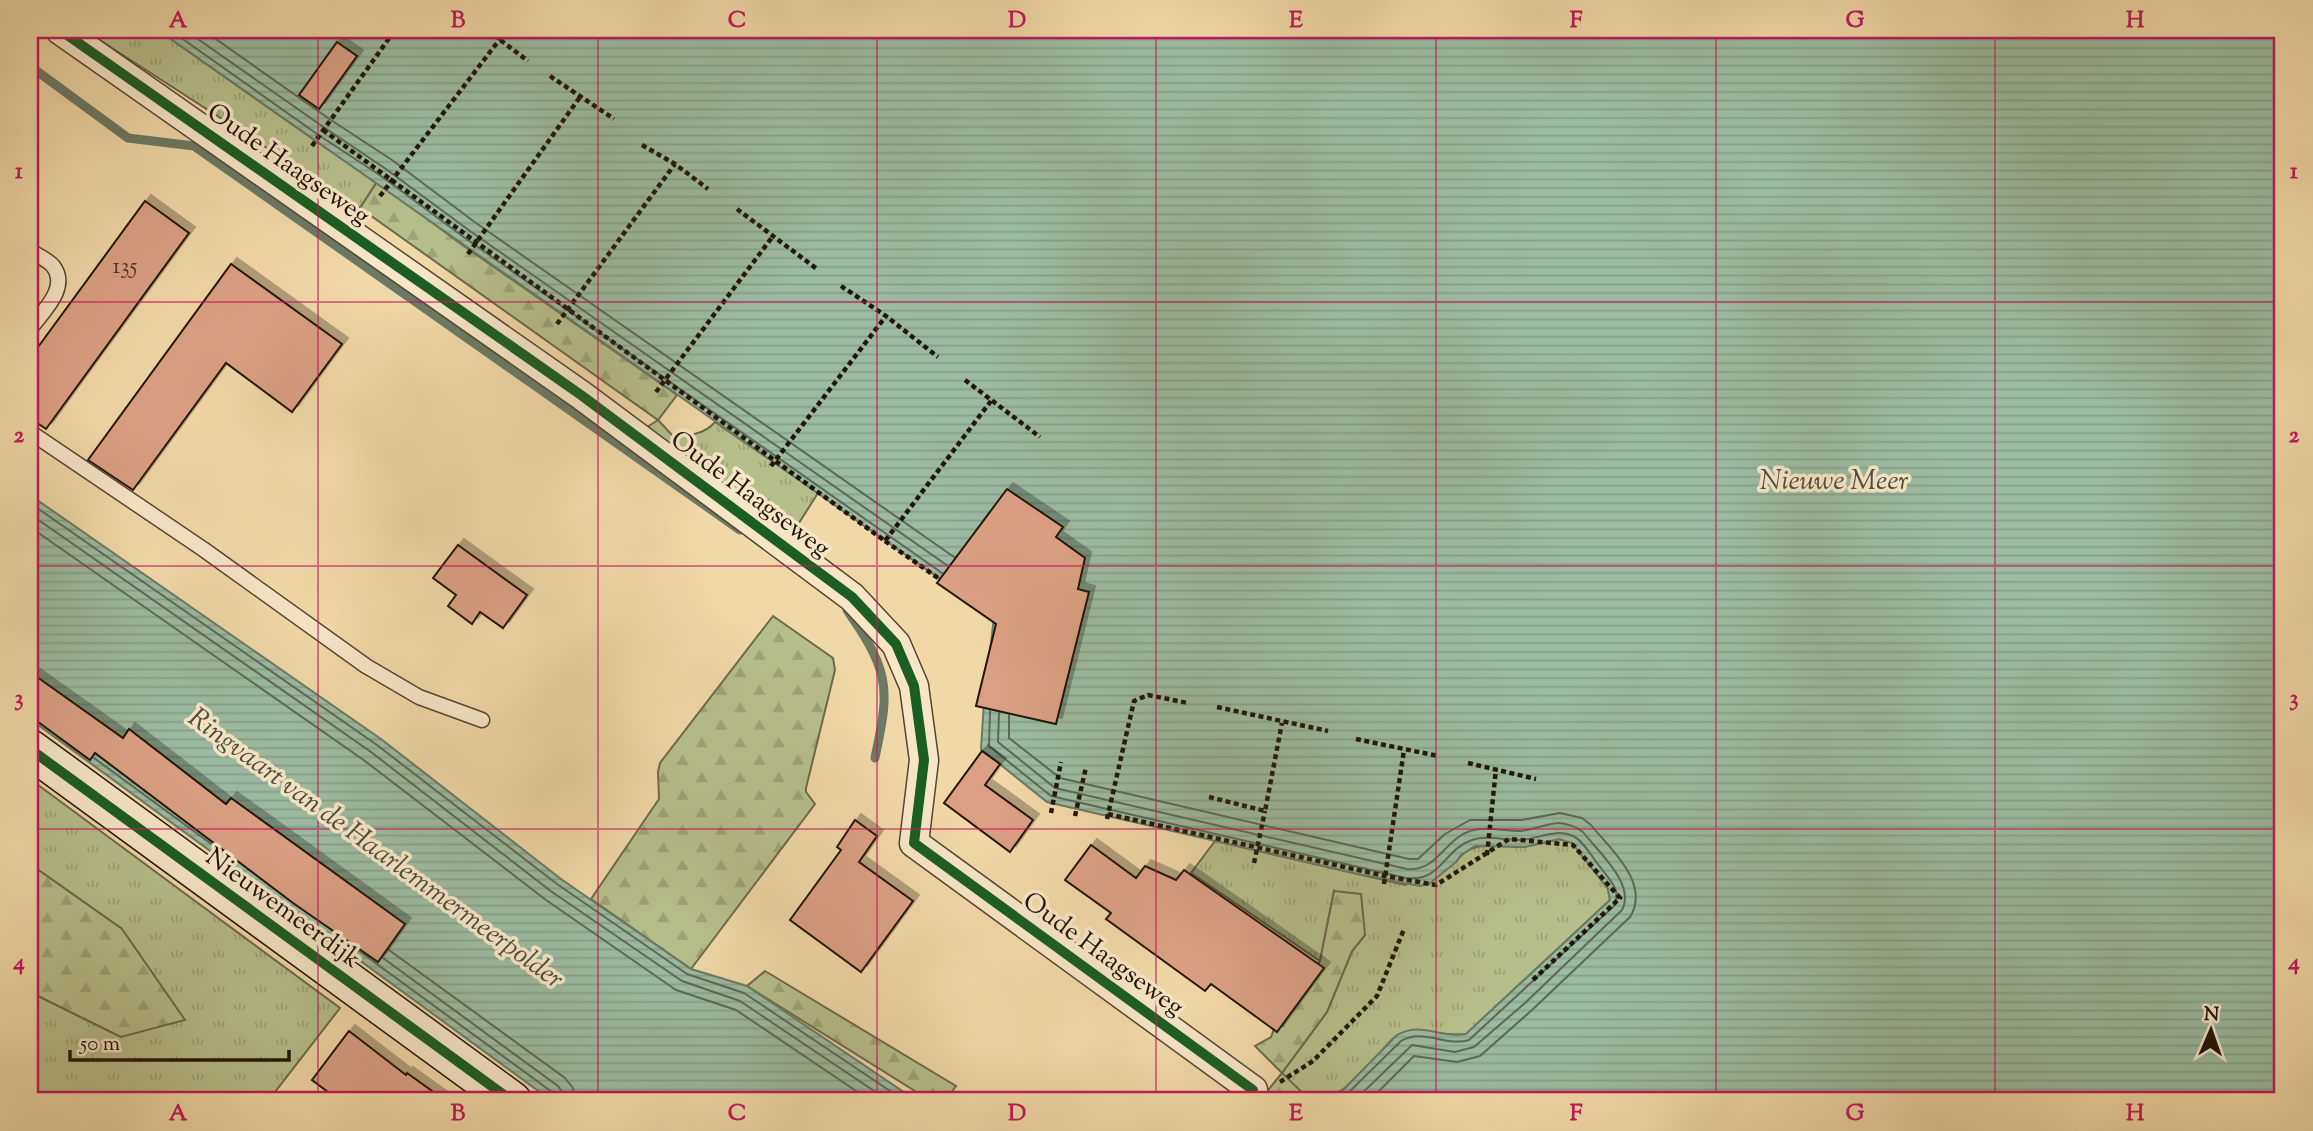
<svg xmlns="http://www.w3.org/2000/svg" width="2313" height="1131" viewBox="0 0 2313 1131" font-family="'Sorts Mill Goudy',serif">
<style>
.grass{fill:url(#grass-tufts);stroke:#6c6a4a;stroke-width:2}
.forest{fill:url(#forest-firs);stroke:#6c6a4a;stroke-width:2}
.water{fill:url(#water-rules);stroke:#6b7965;stroke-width:2}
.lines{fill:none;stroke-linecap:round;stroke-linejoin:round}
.shore{stroke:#5e6856;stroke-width:2}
.stream{stroke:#6b7965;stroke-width:9}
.building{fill:#dba083;stroke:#211509;stroke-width:2;filter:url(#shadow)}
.lane-casing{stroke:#554630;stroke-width:17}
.street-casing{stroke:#554630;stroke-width:31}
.secondary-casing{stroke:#211509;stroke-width:41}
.path{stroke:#211509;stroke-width:4.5;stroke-dasharray:5 3.5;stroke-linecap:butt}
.lane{stroke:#f6e6c6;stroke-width:14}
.street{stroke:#f6e6c6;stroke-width:28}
.secondary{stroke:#f6e6c6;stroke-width:38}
.cycleway-casing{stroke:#f6e6c6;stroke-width:15}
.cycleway{stroke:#1b5e20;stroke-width:10}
.grid{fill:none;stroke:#c2185b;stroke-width:2;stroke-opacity:0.55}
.labels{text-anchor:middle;stroke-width:7;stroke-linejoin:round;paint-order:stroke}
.number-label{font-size:23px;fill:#503828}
.street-label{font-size:26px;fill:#211509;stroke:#f6e6c6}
.water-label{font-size:28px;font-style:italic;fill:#4c4f3f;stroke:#f6e6c6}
.neatline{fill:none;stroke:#c2185b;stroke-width:2.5}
.grid-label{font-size:23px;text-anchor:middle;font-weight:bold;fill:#c2185b}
</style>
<defs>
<pattern id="grass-tufts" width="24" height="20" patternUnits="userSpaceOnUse" patternTransform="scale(1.75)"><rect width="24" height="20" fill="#b6bf8a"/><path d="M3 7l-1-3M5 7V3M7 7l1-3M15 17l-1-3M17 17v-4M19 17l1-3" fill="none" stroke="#9ca376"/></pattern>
<pattern id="forest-firs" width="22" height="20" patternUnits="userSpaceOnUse" patternTransform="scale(1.75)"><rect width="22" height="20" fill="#b6bf8a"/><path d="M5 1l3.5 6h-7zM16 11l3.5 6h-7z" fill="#9ca376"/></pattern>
<pattern id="water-rules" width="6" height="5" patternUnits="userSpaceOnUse" patternTransform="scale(1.75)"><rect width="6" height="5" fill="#9cbba2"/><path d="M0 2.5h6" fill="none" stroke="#86a08a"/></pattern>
<filter id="shadow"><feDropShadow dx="6" dy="-6" stdDeviation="0" flood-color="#0004"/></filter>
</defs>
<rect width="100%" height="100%" fill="#f1d8a7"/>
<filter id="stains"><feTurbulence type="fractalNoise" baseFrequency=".00286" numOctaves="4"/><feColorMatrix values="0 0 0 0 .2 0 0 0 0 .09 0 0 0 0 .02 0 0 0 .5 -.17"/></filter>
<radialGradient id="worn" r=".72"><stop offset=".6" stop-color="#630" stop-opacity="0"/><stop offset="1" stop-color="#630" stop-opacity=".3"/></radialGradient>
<!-- grass -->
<path class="grass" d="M84,30H158L313,139L377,182L360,208Z
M658,420L672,435C688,436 704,435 715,422L818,493L790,537L641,431Z
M30,779L340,1008L275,1092L258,1101H30V992L121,1037L122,929L30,864Z
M1559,839L1572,842L1608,889L1610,900L1466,1034C1446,1038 1415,1024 1396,1036C1390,1040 1385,1047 1381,1052C1358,1075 1342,1101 1306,1101L1282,1073L1327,1012L1352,951L1365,935L1334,891L1320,961L1191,873L1215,841L1405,885L1456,862C1471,839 1497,847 1521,847C1534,846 1547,842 1559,839Z"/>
<!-- forest -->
<path class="forest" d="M377,182L461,244L677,395L658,420L360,208Z
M773,616L833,658L835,670L806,788V792L815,804L691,969L591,899L659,799L658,772L660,763Z
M30,864L122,929L185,1020L121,1037L30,992Z
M1334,891L1361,894L1365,935L1352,951L1327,1012L1282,1073L1311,1101H1259L1282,1073L1255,1046L1271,1037L1276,1024L1320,961Z
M765,971L956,1086L945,1101H931L747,986Z"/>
<!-- water -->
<path class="water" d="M158,30H2283V1101H1314L1339,1094L1397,1035C1422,1021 1441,1039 1466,1034L1610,900L1608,889L1572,843L1559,839L1525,847L1475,846L1461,855L1456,862L1429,884L1420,886L1358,874L1047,802L981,749L984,702L994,617Z
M30,495L381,739L561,879L691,969L747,986L917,1101H552L30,719Z"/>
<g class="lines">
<!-- shore -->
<path class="shore" d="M170,30L317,134L381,176L465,238L942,573
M185,30L322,126L386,169L470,231L948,566
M203,30L328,118L392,160L476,223L954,557
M30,503L377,745L557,884L687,974L744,993L905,1101
M30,514L371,752L552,892L682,981L740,1001L889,1101
M30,527L365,761L546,900L676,990L736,1010L871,1101
M990,711L989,746L1051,796L1406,878C1442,882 1444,849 1472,840C1486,835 1506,840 1521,840C1538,839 1556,828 1573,836C1584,841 1593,859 1601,868C1610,880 1622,891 1614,906L1469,1040C1446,1047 1423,1028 1401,1041L1340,1101
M999,713L998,742L1055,788L1407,869C1437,872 1445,839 1470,831C1485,826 1505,831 1520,831C1533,830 1545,824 1558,823C1566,823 1577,827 1583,832C1598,852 1636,884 1622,910L1525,1003L1474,1047L1455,1052L1412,1045L1354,1101
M1009,715V738L1060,778L1409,859H1418L1445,834L1470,820H1522L1560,813L1582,818L1591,825C1610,849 1651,883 1630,917L1532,1010L1480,1056L1457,1062L1414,1056L1369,1101
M94,758L225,854
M344,940L552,1092L556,1101
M389,950L565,1078L573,1088L575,1101
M383,958L558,1086L563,1093L564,1101"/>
<!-- stream -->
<path class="stream" d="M30,66L128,138L194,146L740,530
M847,610C860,629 877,653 882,677C888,703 880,732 875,758"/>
</g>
<!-- building -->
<path class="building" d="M337,42L357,56L319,109L299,95Z
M145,201L189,233L46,429L30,418V358Z
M231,264L342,344L292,412L226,363L133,490L88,460Z
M1007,489L1063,527L1056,537L1085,558L1078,589L1089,592L1056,724L976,706L996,624L937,583Z
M458,545L527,595L503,628L480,612L472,624L448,606L456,595L433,578Z
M30,672L123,738L129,729L226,804L231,798L405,924L378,962L293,903L95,753L90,760L30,716Z
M982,751L1000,764L985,785L1033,820L1010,852L944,803Z
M855,820L877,836L859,862L913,901L861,972L790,920L841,850L837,847Z
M1091,845L1136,878L1145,866L1176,880L1184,870L1324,968L1277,1032L1211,984L1205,991L1106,919L1111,913L1065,880Z
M349,1031L406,1075L407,1073L446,1101H340L312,1080Z"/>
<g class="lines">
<!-- lane casing -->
<g class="lane-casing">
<path id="lane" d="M30,251C37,255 48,260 53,266C70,288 42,312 30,329
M30,432L203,549L366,666L419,697L482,720"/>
</g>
<!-- street casing -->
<g class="street-casing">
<path id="street" d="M60,30L581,395L852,597L896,644L914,686L924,760L914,843L1253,1090"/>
</g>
<!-- secondary casing -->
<g class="secondary-casing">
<path id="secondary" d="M30,749L512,1101"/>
</g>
<!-- path -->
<path class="path" d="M487,30L528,61
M550,76L614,119
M323,130L885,541L991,401
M642,145L675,164L708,189
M312,146L395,30
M380,196L500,39
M737,209L817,269
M468,254L580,97
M841,286L886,316L938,357
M557,324L675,164
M965,380L1040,437
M656,392L773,236
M771,466L886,316
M885,541L938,578
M1217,707L1328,731
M1356,739L1438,756
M1468,763L1536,779
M1209,797L1265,811L1282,723
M1051,813L1061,762
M1108,814L1385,876L1436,885L1509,839L1573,845L1620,898L1533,980
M1075,816L1086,767
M1107,819L1134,701L1148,695L1188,703
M1487,855L1496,769
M1254,863L1265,811
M1384,884L1404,750
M1280,1082L1313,1061L1377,996L1404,929"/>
<!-- lane -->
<use href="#lane" class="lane"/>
<!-- street -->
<use href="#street" class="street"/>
<!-- secondary -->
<use href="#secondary" class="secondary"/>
<!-- cycleway casing -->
<g class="cycleway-casing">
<path id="cycleway" d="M60,30L581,395L852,597L896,644L914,686L924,760L914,843L1253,1090
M30,749L512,1101"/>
</g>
<!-- cycleway -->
<use href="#cycleway" class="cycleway"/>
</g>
<!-- grid -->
<path class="grid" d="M318,30V1101M598,30V1101M877,30V1101M1156,30V1101M1436,30V1101M1716,30V1101M1995,30V1101M30,302H2283M30,566H2283M30,829H2283"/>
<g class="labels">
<!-- number labels -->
<g class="number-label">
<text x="125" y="273">135</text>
</g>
<!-- street labels -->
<g class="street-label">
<text transform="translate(289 163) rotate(35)" y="9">Oude Haagseweg</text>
<text transform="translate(751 493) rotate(37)" y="9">Oude Haagseweg</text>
<text transform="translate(284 907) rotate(36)" y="9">Nieuwemeerdijk</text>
<text transform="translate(1104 953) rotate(36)" y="9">Oude Haagseweg</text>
</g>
<!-- water labels -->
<g class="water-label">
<text x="1834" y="489">Nieuwe Meer</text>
<text transform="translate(377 847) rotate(36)" y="10">Ringvaart van de Haarlemmermeerpolder</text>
</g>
</g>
<!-- margin -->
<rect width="2313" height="1131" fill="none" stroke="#f1d8a7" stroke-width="77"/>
<!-- north arrow -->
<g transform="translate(2211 1030) rotate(2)" stroke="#f6e6c6" stroke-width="5" paint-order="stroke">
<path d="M0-5L12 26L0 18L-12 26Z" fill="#211509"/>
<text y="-10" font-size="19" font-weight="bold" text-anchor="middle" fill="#211509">N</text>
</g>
<!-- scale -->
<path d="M70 1050v10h219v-10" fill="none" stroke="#211509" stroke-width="3.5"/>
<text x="80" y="1050" font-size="21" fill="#211509" stroke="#f6e6c6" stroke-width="5" paint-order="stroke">50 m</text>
<rect x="38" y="38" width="2236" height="1054" class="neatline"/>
<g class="grid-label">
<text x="178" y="27">A</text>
<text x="458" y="27">B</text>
<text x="737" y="27">C</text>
<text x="1017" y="27">D</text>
<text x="1296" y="27">E</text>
<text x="1576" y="27">F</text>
<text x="1855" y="27">G</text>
<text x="2135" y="27">H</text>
<text x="19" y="178">1</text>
<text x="2294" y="178">1</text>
<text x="19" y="442">2</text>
<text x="2294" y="442">2</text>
<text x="19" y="705">3</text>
<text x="2294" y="705">3</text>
<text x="19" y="969">4</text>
<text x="2294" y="969">4</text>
<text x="178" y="1120">A</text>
<text x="458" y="1120">B</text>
<text x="737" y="1120">C</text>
<text x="1017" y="1120">D</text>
<text x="1296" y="1120">E</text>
<text x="1576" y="1120">F</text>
<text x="1855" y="1120">G</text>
<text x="2135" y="1120">H</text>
</g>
<rect width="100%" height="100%" filter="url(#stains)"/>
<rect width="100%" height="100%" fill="url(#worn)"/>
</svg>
